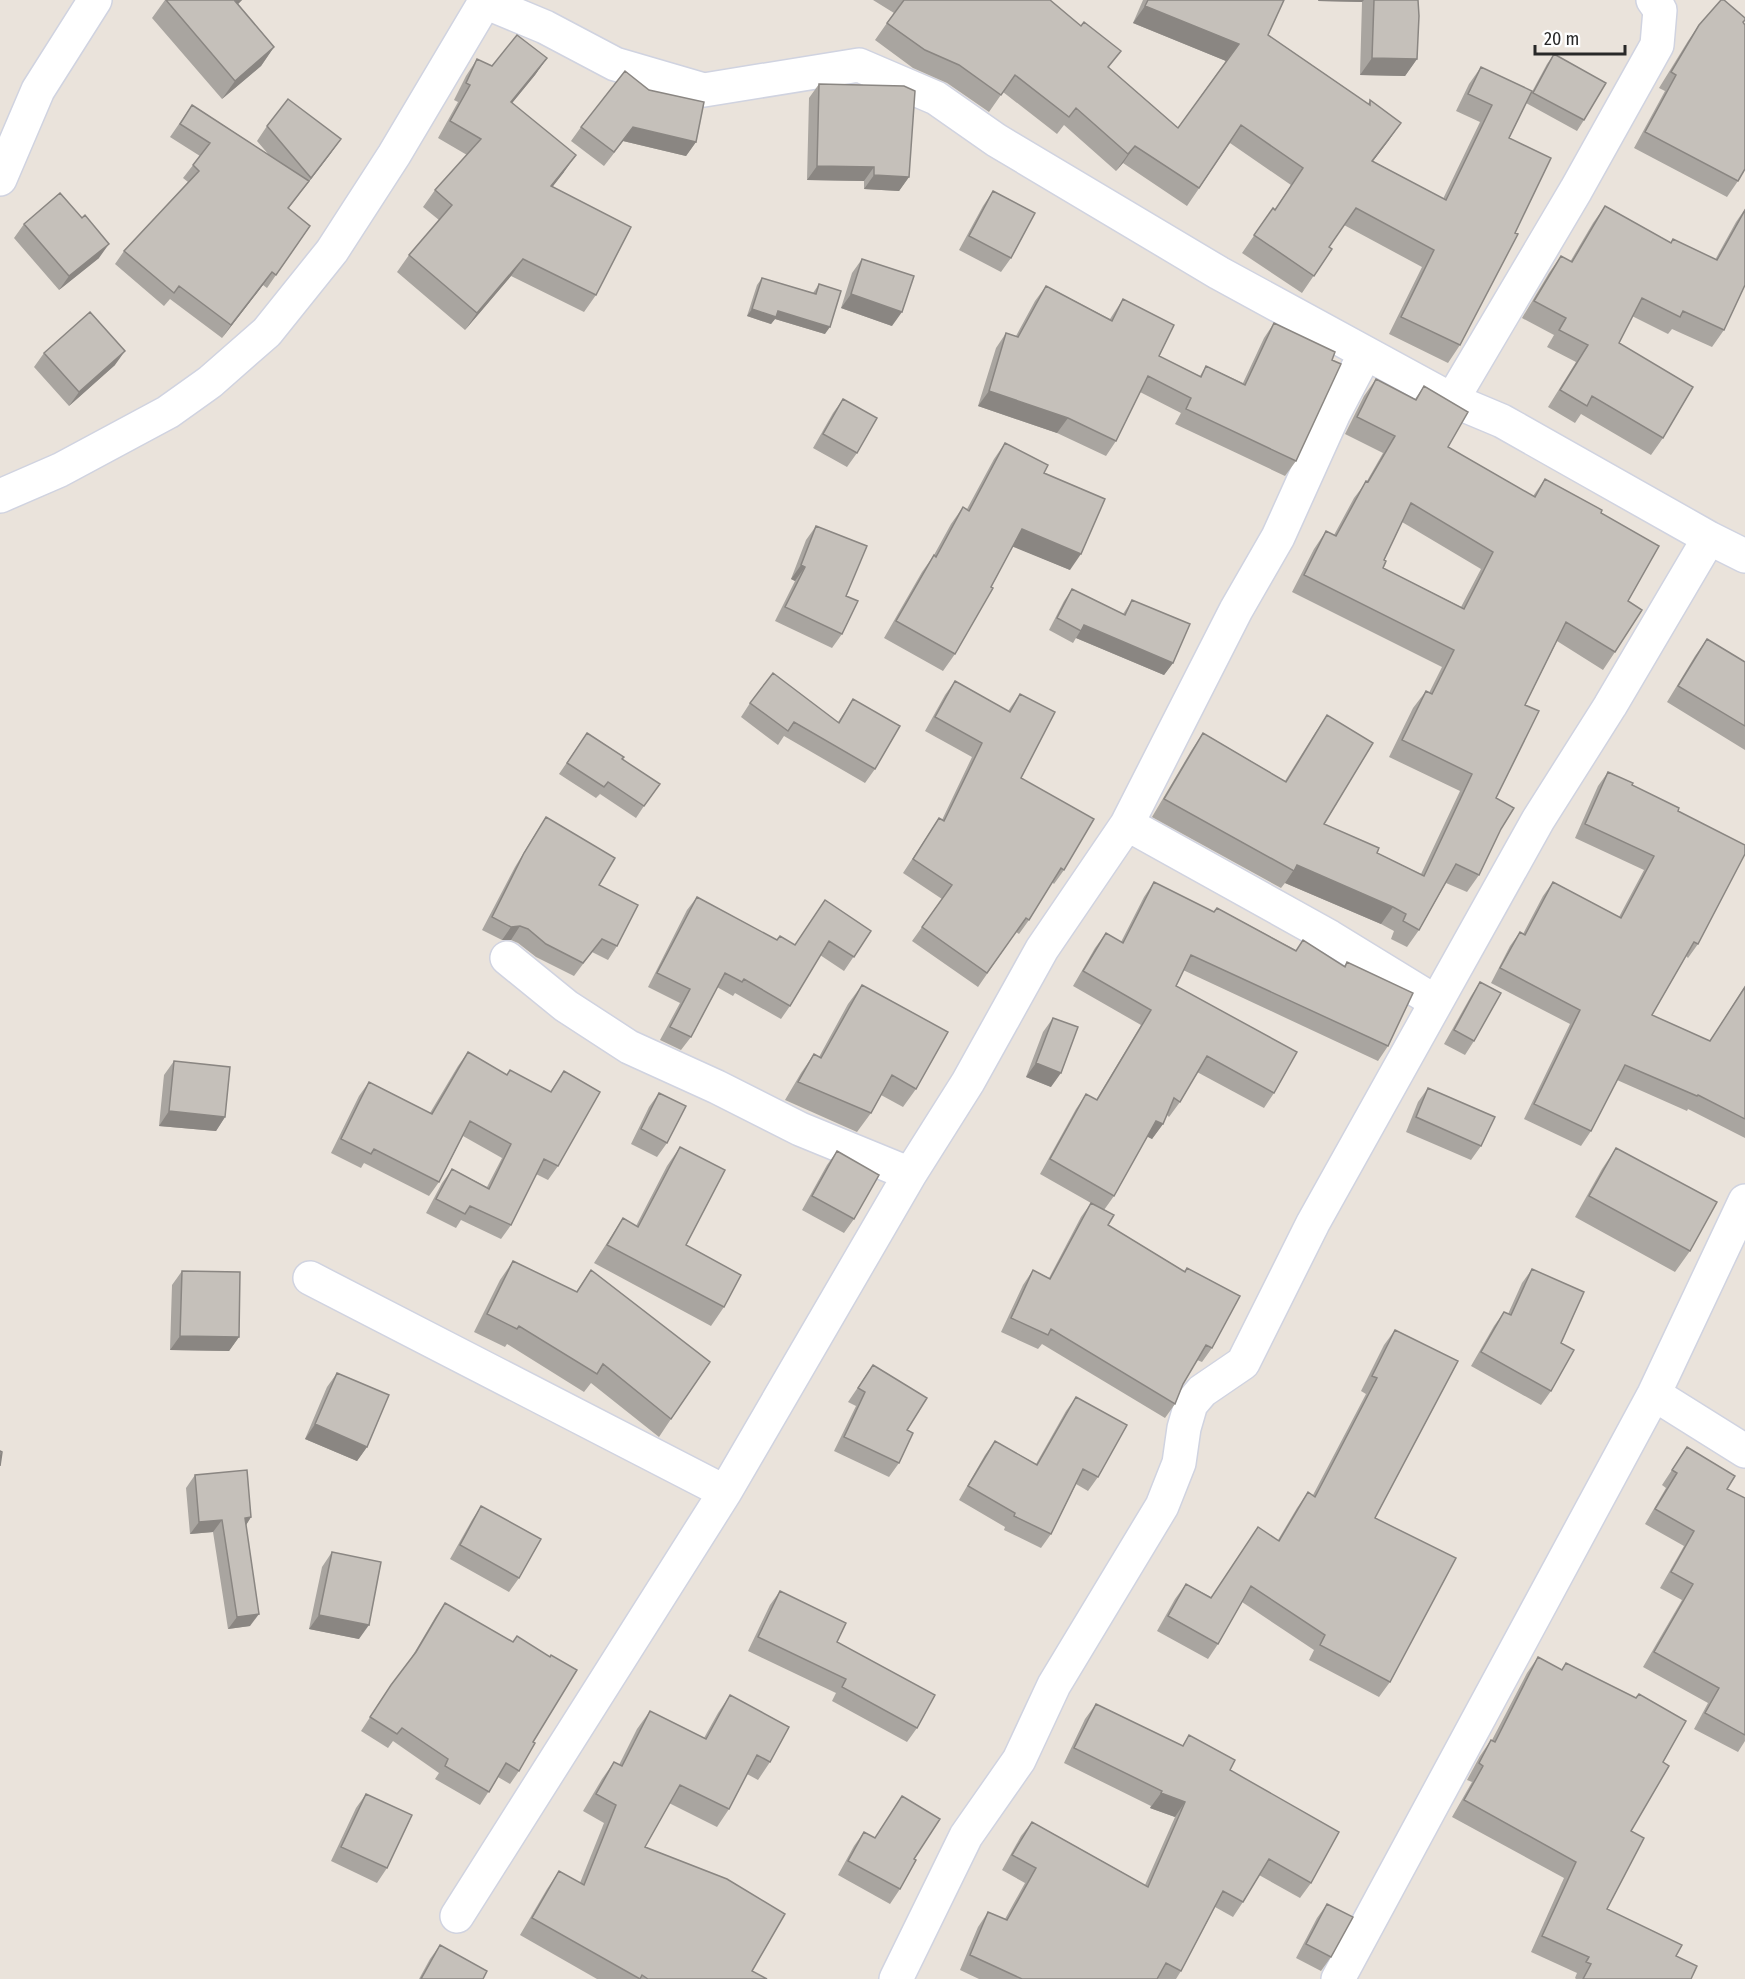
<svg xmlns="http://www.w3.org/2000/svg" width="1745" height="1979" viewBox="0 0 1745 1979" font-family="'Fira Sans Condensed',sans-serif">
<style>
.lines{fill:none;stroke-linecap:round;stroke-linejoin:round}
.minor-casing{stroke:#d0d3e0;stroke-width:36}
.minor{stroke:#fff;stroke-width:33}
.wall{fill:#a9a5a0;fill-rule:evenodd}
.shaded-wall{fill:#8a8682}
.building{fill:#c5c0ba;stroke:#8a8682;stroke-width:1.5;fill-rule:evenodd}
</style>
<rect width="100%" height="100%" fill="#eae3db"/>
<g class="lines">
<!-- minor casing -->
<g class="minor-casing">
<path id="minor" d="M485,2L545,27L615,64L704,90L859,65L936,98L996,140L1219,273L1452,400L1502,421L1709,538L1745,556
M0,179L38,90L95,0
M1452,400L1576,190L1657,45L1660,10L1653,0
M0,496L60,470L168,412L210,382L267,332L332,251L394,155L486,0
M1127,824L1330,937L1436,1002
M507,958L566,1006L629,1047L717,1087L800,1129L910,1174
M310,1278L725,1492
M1654,1394L1745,1451
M457,1916L725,1492L910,1174L968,1082L1042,949L1127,824L1236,610L1278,537L1334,413L1365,354
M896,1979L966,1836L1019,1760L1054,1685L1162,1506L1179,1463L1184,1428L1191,1404L1202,1391L1243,1363L1313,1223L1538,820L1610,706L1709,538
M1338,1979L1654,1394L1745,1201"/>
</g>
<!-- minor -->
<use href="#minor" class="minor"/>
</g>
<!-- wall -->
<path class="wall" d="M165,0H242L238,4L274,47L261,66L222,99L152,18Z
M873,0H1050L1109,68L1178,128L1226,61L1133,23L1143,0H1284L1268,35L1368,104L1370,100L1389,140L1373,161L1443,199L1480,122L1456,111L1469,84L1481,67L1527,101L1547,64L1554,54L1584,120L1577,131L1526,103L1509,138L1460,345L1448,363L1389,334L1422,267L1344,225L1329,247L1332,249L1302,293L1242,253L1273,208L1275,210L1291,185L1230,143L1187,206L1123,163L1116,171L1064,125L1057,134L1003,92L989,112L947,83L913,68L875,40L894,13Z
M1318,0H1418L1417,59L1405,76L1360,75L1362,2L1318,1Z
M1745,21L1743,23L1738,181L1727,197L1634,148L1665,91L1659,88L1688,41L1699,25Z
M547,58L535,75L512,103L564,172L552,187L596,295L584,312L511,276L465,330L397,272L409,255L439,220L423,207L435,190L467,155L438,138L458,102L454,100L466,76L477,59L492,66Z
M819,84L909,177L899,191L864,189V181L807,180L809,98Z
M192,105L269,155L257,141L267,126L331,153L288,209L310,226L267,288L263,285L222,338L170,299L164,306L115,264L124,251L188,182L183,178L200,156L170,137Z
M581,127L696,142L686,156L623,141L604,166L571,141Z
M993,191L1011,258L1001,272L959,250L983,206Z
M1605,206L1670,243L1673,239L1715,260L1736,222L1745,209V285L1724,330L1712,347L1672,329L1668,334L1632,316L1619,343L1663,438L1651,455L1581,414L1575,423L1548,407L1576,362L1547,347L1554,335L1522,318L1549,273L1561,256L1570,262L1593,223Z
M82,218L99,258L59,290L14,238L24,224Z
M862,259L892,326L841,308L852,273Z
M762,278L813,293L819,284L825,334L775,319L771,324L747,316L757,285Z
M1046,286L1110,319L1123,299L1159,356L1200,376L1206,366L1243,383L1264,338L1274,323L1332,360L1296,461L1285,476L1175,424L1181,413L1140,392L1116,441L1106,456L1057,433L978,406L996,348L1006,333L1016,336L1035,301Z
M44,353L115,365L69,406L34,367Z
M1376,379L1415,399L1424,386L1448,447L1533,496L1545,479L1601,513L1628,601L1615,652L1603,670L1557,641L1525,705L1496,798L1501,829L1479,875L1467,892L1446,883L1419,930L1407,947L1391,939L1394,931L1381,924L1285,883L1281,888L1152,817L1191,751L1203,733L1285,781L1315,733L1327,715L1324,824L1377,853L1421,874L1460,791L1389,757L1413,708L1426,691L1429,693L1442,667L1292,592L1314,549L1326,531L1334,535L1354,498L1367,481L1383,453L1345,434L1364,396ZM1402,522L1481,569L1461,607L1383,568L1384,560Z
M843,399L857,453L847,467L813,448L833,413Z
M1005,443L1044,473L1070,570L1013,546L955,654L943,671L884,638L922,572L934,555L951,524L963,507L967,509L994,459Z
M816,526L846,596L842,634L832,648L775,621L795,581L791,579L806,540Z
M1072,589L1123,614L1132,600L1173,663L1164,675L1076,638L1073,643L1049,630L1064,601Z
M1707,639L1745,662V750L1667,702L1695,656Z
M955,681L1008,711L1020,694L1021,778L1064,870L1054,884L1052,882L1029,920L1019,934L1016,932L978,987L912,941L942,899L903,873L939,818L942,820L972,757L925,731L945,695Z
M853,699L875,769L865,783L784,736L778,745L741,717L750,703L838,722Z
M587,733L644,806L636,818L600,794L596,798L559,774Z
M1608,772L1678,811L1698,944L1688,958L1686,956L1652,1015L1710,1041L1745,986V1138L1688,1109L1687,1111L1617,1080L1591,1131L1581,1146L1524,1119L1570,1024L1491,983L1510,946L1520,932L1523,934L1543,896L1553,882L1619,917L1644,870L1575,838L1598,786Z
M546,817L599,885L617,946L608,960L592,952L574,976L536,957L518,943L511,940H502L482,930L515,867L537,831Z
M1154,882L1214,912L1217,908L1296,950L1344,966L1347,962L1388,1046L1378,1061L1183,970L1176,986L1274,1093L1264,1108L1197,1072L1180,1102L1169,1117L1167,1115L1163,1124L1152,1139L1147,1136L1114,1196L1104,1210L1108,1225L1184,1271L1187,1268L1212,1348L1202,1362L1197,1360L1183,1384L1175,1404L1165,1418L1042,1344L1038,1349L1001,1332L1023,1285L1033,1270L1049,1278L1081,1217L1091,1203L1040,1174L1076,1109L1086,1094L1096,1100L1141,1025L1073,986L1095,948L1106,933L1121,942L1144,897Z
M697,897L777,940L795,945L871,931L844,971L820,955L790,1006L781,1019L735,993L733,996L717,987L691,1037L681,1050L660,1040L680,1003L648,987L687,910Z
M1480,982L1474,1041L1465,1055L1444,1044L1471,996Z
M862,985L916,1089L903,1107L881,1095L871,1113L857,1132L785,1100L801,1073L814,1054L819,1057L848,1004Z
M1053,1018L1051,1087L1026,1077L1043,1032Z
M468,1052L507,1075L510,1070L550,1092L564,1071L558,1166L548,1180L536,1174L511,1225L501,1239L461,1220L456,1228L426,1213L442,1183L452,1169L487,1187L502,1158L463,1136L439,1182L429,1196L364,1163L361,1168L331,1153L359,1096L369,1082L430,1113L458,1066Z
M174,1061L225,1117L216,1131L159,1126L164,1075Z
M1428,1088L1481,1146L1471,1160L1406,1132L1418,1102Z
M659,1093L667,1143L657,1157L631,1144L649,1107Z
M680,1147L686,1245L724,1307L711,1326L594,1263L623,1218L636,1226L667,1166Z
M1616,1148L1690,1251L1675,1272L1575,1217L1602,1169Z
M837,1151L854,1219L844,1233L802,1210L827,1165Z
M513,1261L576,1292L591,1270L671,1419L659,1437L591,1383L584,1392L507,1344L505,1347L474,1332L500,1280Z
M1532,1269L1551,1391L1541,1405L1471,1366L1494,1326L1504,1312L1508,1314L1522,1283Z
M182,1271L239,1337L229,1351L170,1350L172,1285Z
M1395,1330L1375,1518L1390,1682L1379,1697L1309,1660L1314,1650L1242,1602L1218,1644L1208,1659L1157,1631L1175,1599L1186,1584L1211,1597L1278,1540L1297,1508L1308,1492L1313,1495L1366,1394L1361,1391L1384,1345Z
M873,1365L907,1430L899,1463L889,1477L834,1451L856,1406L848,1402Z
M337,1373L367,1447L357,1461L305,1439L327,1387Z
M1076,1397L1098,1477L1088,1491L1076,1484L1051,1534L1041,1548L1004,1530L1005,1527L959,1500L985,1455L995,1441L1036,1464L1066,1411Z
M1687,1447L1727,1489L1745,1498V1741L1738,1752L1694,1729L1708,1703L1643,1667L1682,1600L1660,1588L1684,1546L1645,1524L1666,1488L1662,1485Z
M195,1475L251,1517L246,1525L250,1626L228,1629L213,1532L190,1534L186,1488Z
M481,1506L519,1578L509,1592L450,1559L472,1520Z
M332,1552L359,1639L309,1629L322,1567Z
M780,1591L837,1642L917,1728L907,1742L832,1701L836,1693L748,1651L770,1605Z
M445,1603L533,1742L519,1771L510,1784L498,1777L480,1805L435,1779L439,1773L393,1741L388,1748L361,1731L391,1685L410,1660L436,1616Z
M1538,1657L1561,1670L1566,1663L1663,1762L1631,1831L1607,1909L1676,1956L1691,1979H1576L1575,1978L1577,1973L1531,1952L1564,1878L1452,1817L1472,1782L1467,1780L1480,1756L1491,1740H1492L1527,1673Z
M730,1695L770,1762L758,1780L747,1774L729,1809L717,1827L669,1803L645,1847L752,1971L767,1979H597L520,1935L547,1889L559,1871L580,1883L604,1823L583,1811L602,1779L614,1762L619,1765L637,1729L650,1711L704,1738L718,1713Z
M1096,1704L1182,1746L1189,1735L1230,1770L1311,1883L1300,1898L1259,1875L1243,1902L1233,1917L1215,1907L1181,1971L1176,1979H979L960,1970L978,1927L988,1912L1005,1919L1025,1883L1002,1870L1021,1836L1032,1822L1145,1885L1175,1817L1150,1808L1151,1806L1064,1763L1085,1719Z
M366,1794L387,1868L377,1883L331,1861L356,1808Z
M902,1796L914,1859L900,1889L890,1904L838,1875L854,1846L864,1832L875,1838Z
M1327,1904L1331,1957L1321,1971L1296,1958L1317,1918Z
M440,1945L483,1979H419L430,1959Z"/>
<!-- shaded-wall -->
<path class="shaded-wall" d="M236,0H242L222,20Z
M1319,0H1364L1362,2L1318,1Z
M1145,6L1239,44L1226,61L1133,23Z
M274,47L261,66L222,99L235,81Z
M547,58L535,75L499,119L511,102Z
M1372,58L1417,59L1405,76L1360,75Z
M1401,123L1389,140L1360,178L1372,161Z
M633,127L696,142L686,156L623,141L604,166Z
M341,139L331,153L301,192L311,178Z
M1135,146L1123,163L1116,171L1128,154Z
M576,155L564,172L540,203L551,186Z
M817,166L874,167L864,181L807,180Z
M874,175L909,177L899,191L864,189Z
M109,244L99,258L59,290L69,276Z
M523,259L511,276L465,330L477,313Z
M272,272L263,285L222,338L231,325Z
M851,294L902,312L892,326L841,308Z
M752,309L778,311L830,327L825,334L775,319L771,324L747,316Z
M125,351L115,365L69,406L79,392Z
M989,391L1068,418L1057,433L978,406Z
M1022,529L1081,554L1070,570L1011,546Z
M801,565L805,567L795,581L791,579Z
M1084,625L1173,663L1164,675L1076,638Z
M1297,865L1393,907L1381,924L1285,883Z
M520,926L511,940H502L511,927Z
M1036,1063L1061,1073L1051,1087L1026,1077Z
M169,1111L225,1117L216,1131L159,1126Z
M1156,1121L1163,1124L1152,1139L1146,1136Z
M180,1336L239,1337L229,1351L170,1350Z
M315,1424L367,1447L357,1461L305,1439Z
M251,1517L243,1530L245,1518Z
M222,1520L213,1532L190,1534L199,1522Z
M259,1614L250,1626L228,1629L237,1617Z
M319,1615L369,1625L359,1639L309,1629Z
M1161,1793L1185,1802L1175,1817L1150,1808Z"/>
<!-- building -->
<path class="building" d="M166,0H236L235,1L274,47L235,81Z
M904,0H1050L1081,26L1084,22L1121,51L1108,67L1178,128L1239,44L1145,6L1148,0H1284L1268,35L1370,105V100L1401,123L1372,161L1446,200L1492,105L1468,94L1481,67L1532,91L1509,138L1551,158L1515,233L1518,234L1460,345L1401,317L1434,250L1356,208L1329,247L1332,249L1314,276L1254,235L1273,208L1275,210L1303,168L1241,125L1199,188L1135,146L1128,154L1076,108L1069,117L1015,75L1001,95L959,65L925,50L887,23Z
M1374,0H1418L1419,16L1417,59L1372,58Z
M1721,0H1724L1745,18V20L1743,22L1745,25V169L1738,181L1645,132L1676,75L1671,72L1699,25Z
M517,35L547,58L511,102L576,155L551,186L631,227L596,295L523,259L477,313L409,255L452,205L435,190L481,139L450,121L470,85L466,83L477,59L492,66Z
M1554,54L1606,83L1584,120L1533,93Z
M625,71L649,90L704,102L696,142L633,127L614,152L581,127Z
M819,84L904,86L915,91L909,177L874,175V167L817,166Z
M288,99L341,139L311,178L267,126Z
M192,105L309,181L288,208L310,226L276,275L272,272L231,325L179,286L174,293L124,251L199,171L193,165L210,143L180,124Z
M993,191L1035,213L1011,258L969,236Z
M60,193L82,218L85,215L109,244L69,276L24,224Z
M1605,206L1671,243L1673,239L1717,260L1745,210V285L1724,330L1683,311L1680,317L1642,298L1619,343L1693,387L1663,438L1592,396L1587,406L1560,390L1588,345L1559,330L1566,318L1534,301L1561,256L1572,262Z
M862,259L914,276L902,312L851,294Z
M762,278L816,294L819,284L841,291L830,327L778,311L776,317L752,309Z
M1046,286L1112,321L1123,299L1174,325L1159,356L1201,377L1206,366L1245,385L1274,323L1335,352L1332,360L1341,364L1296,461L1186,409L1191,398L1148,376L1116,441L1068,418L989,391L1006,333L1018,337Z
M90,312L125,351L79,392L44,353Z
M1376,379L1416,400L1424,386L1468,412L1448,447L1535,497L1545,479L1602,510L1601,513L1659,546L1628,601L1642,610L1615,652L1566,622L1525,705L1539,711L1496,798L1514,808L1501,829L1479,875L1456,864L1419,930L1403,921L1406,914L1393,907L1297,865L1294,871L1164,799L1203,733L1286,782L1327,715L1373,743L1324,824L1379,848L1377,853L1424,876L1472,774L1402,740L1426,691L1432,694L1454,650L1304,575L1326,531L1336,536L1366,481L1368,482L1395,436L1357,417ZM1411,503L1493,552L1464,609L1383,568L1386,561L1384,560Z
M843,399L877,418L857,453L823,434Z
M1005,443L1048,465L1044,473L1105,499L1081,554L1022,529L991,587L993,588L955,654L896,621L934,555L936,557L963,507L969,511Z
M816,526L867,546L846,596L858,601L842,634L785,607L805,567L801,565Z
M1072,589L1125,615L1132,600L1190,624L1173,663L1084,625L1081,631L1057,618Z
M1707,639L1745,662V726L1678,686Z
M773,673L839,723L853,699L900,726L875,769L794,722L788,731L750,703Z
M955,681L1010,712L1020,694L1055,712L1021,778L1094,819L1064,870L1061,868L1029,920L1026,918L987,973L922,927L952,885L913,859L939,818L944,821L982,743L935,717Z
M587,733L624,757L622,759L660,784L644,806L608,782L604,787L567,763Z
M1608,772L1633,783L1632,785L1679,808L1678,811L1745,845V854L1698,944L1694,942L1652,1015L1710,1041L1745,987V1119L1698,1095L1697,1096L1625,1065L1591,1131L1534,1104L1580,1010L1500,968L1520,932L1525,935L1553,882L1621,918L1654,856L1585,824Z
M546,817L615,858L599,885L638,905L617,946L602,939L583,963L546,944L528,929L520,926L511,927L492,917L524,853Z
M1154,882L1214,912L1217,908L1296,951L1303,940L1345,967L1347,962L1413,993L1388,1046L1191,955L1176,986L1297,1052L1274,1093L1207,1056L1180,1102L1174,1098L1163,1124L1156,1121L1114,1196L1050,1159L1086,1094L1097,1100L1151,1010L1083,971L1106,933L1123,943Z
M697,897L777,940L780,936L795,945L825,900L871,931L854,957L829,941L790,1006L744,979L742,982L725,973L691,1037L670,1027L690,989L657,973Z
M1480,982L1501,993L1474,1041L1454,1030Z
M862,985L948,1032L916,1089L892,1075L871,1113L798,1082L814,1054L821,1058Z
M1053,1018L1078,1027L1061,1073L1036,1063Z
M468,1052L507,1075L510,1070L551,1092L564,1071L600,1092L558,1166L544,1159L511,1225L470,1206L465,1214L436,1199L452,1169L489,1189L511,1144L470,1121L439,1182L374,1149L371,1154L341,1139L369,1082L432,1114Z
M174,1061L230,1067L225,1117L169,1111Z
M1428,1088L1495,1117L1481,1146L1416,1117Z
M659,1093L686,1106L667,1143L641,1129Z
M680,1147L725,1170L686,1245L741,1275L724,1307L607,1245L623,1218L638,1227Z
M1616,1148L1717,1202L1690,1251L1589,1196Z
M837,1151L879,1175L854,1219L812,1196Z
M1091,1203L1114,1215L1108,1225L1185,1272L1187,1268L1240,1296L1212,1348L1206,1345L1183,1384L1175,1404L1051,1329L1048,1335L1011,1318L1033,1270L1050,1279Z
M513,1261L577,1292L591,1270L710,1362L671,1419L603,1364L597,1374L519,1326L517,1329L487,1314Z
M1532,1269L1584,1292L1561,1343L1574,1350L1551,1391L1481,1352L1504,1312L1511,1315Z
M182,1271L240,1272L239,1337L180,1336Z
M1395,1330L1458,1361L1375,1518L1456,1558L1390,1682L1320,1645L1325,1635L1251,1586L1218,1644L1168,1616L1186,1584L1211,1598L1258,1527L1279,1541L1308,1492L1315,1497L1377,1378L1372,1376Z
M873,1365L927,1398L907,1430L913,1433L899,1463L844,1437L865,1392L858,1388Z
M337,1373L389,1395L367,1447L315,1424Z
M1076,1397L1127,1425L1098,1477L1083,1469L1051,1534L1014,1516L1015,1513L968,1486L995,1441L1037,1465Z
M1687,1447L1735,1476L1727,1489L1745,1498V1735L1705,1713L1719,1688L1654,1652L1693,1584L1671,1572L1694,1531L1655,1509L1677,1473L1672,1470Z
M0,1451L2,1452L0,1466Z
M247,1470L251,1517L245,1518L259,1614L237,1617L222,1520L199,1522L195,1475Z
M481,1506L541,1539L519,1578L460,1545Z
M332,1552L381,1562L369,1625L319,1615Z
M780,1591L846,1623L837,1642L935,1695L917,1728L842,1687L846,1679L758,1637Z
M445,1603L513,1642L517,1636L550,1657L551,1655L577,1670L533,1742L535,1743L519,1771L506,1763L489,1792L445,1766L448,1759L402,1728L397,1734L370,1717L391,1685L416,1652Z
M1538,1657L1562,1670L1566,1663L1636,1698L1639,1694L1686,1721L1663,1762L1669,1766L1631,1831L1644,1838L1607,1909L1682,1945L1676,1956L1697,1966L1691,1979H1583L1591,1964L1586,1962L1589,1957L1542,1936L1576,1862L1464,1800L1483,1766L1479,1763L1491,1740L1495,1742Z
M730,1695L789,1727L770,1762L757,1755L729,1809L680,1785L645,1847L727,1879L785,1914L752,1971L767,1979H648L642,1975L640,1979L532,1918L559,1871L584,1885L616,1805L596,1794L614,1762L622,1766L650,1711L706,1739Z
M1096,1704L1183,1746L1189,1735L1235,1760L1230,1770L1339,1832L1311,1883L1269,1859L1243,1902L1223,1891L1181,1971L1166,1963L1157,1979H1022L970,1955L988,1912L1007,1920L1036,1868L1012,1855L1032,1822L1148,1887L1185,1802L1161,1793L1162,1791L1074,1748Z
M366,1794L412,1815L387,1868L341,1847Z
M902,1796L940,1819L914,1859L916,1860L900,1889L848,1861L864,1832L875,1838Z
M1327,1904L1353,1917L1331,1957L1306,1944Z
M440,1945L487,1971L483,1979H421Z"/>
<!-- scale -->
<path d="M1535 45v9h90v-9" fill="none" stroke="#282828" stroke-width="3"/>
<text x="1544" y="45" font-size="18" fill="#282828" stroke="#ffffff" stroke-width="4.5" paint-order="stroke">20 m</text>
</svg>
